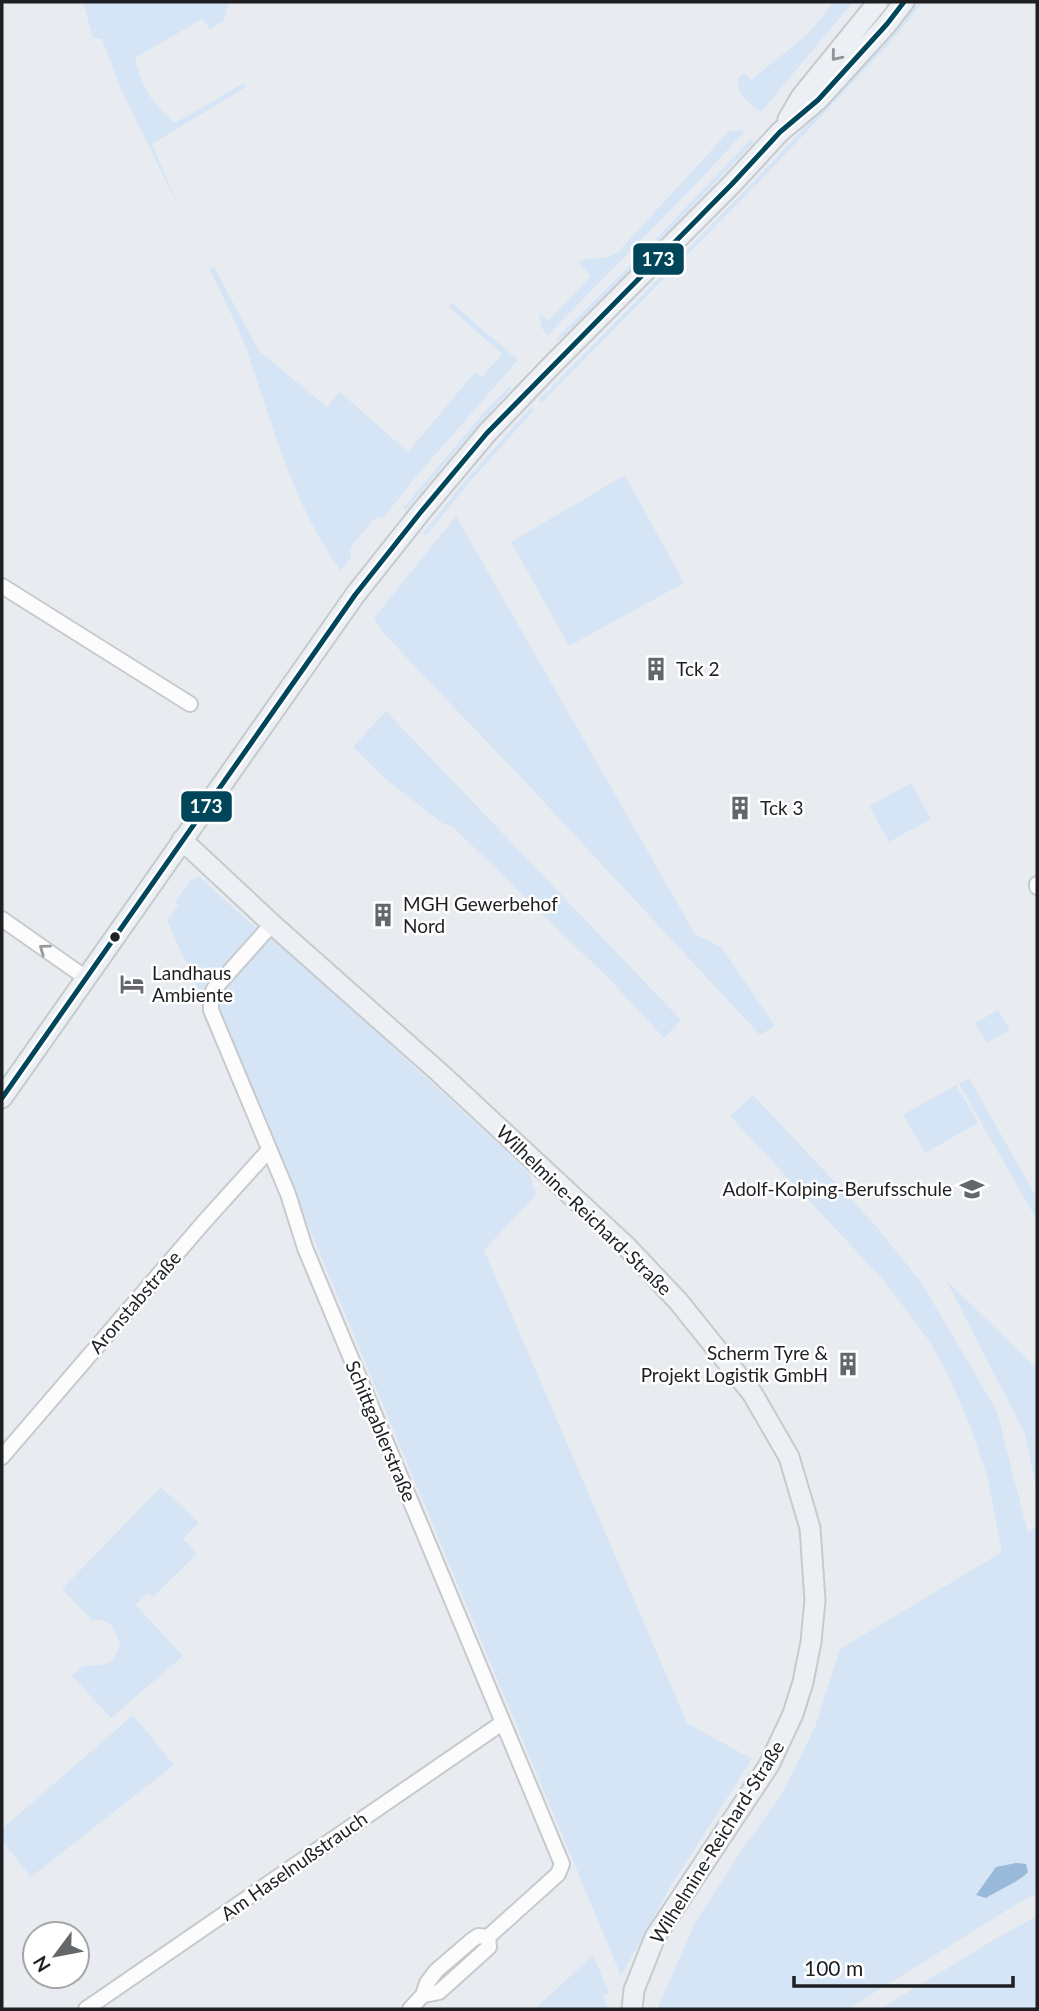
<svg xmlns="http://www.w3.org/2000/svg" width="1039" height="2011" viewBox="0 0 1039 2011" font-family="Lato,sans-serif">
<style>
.green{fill:#d5e5f5}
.water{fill:#98b9d9}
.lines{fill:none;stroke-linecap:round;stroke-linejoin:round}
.street-casing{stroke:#c7cacd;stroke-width:18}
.secondary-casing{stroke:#c7cacd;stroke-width:23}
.street{stroke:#fcfcfd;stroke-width:14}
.secondary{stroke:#ecf0f4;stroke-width:19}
.bus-1-casing{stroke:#fff;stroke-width:10}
.bus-1{stroke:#00465a;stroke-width:5}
.oneway{stroke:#8f9296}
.oneway2{stroke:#98999a}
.bus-dot{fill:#1d1f22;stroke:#fff;stroke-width:2.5}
.labels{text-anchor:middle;stroke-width:5;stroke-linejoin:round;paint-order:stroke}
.poi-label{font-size:19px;fill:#1d1f22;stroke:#fff;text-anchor:start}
.street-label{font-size:19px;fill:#1d1f22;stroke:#fff}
.line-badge{stroke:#fff;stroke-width:2.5}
.badge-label{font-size:19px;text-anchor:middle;font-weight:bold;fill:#fff}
</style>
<rect width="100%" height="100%" fill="#e8ecf0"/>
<!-- green -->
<path class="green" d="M83,2H233L228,5L224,20L210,29L202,19L135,58C142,89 152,103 175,123L244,83L246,87L152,144L180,210L120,87L102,39L93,38Z
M834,2H853L761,112C749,104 737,95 738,79L744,73L751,80L808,34Z
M917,2H923L888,45L763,178L541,403L539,400L760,175L884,42Z
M746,130L697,183L547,336L542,328L539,313L548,321L591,276L578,262C594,255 600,263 618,252L729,131Z
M751,139L754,142L653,248L560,340H555L650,245Z
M214,267L259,351L327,407L340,392L408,452L475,372L482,377L502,354L449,307L452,303L518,360L414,479L384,517L374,519L350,548L351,557L341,571C292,505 273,423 245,346C235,319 221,294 209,268Z
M510,386L512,388L467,438L405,511L403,508L487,409Z
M531,407L534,410L468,484L426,536L423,533L465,481Z
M625,475L684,583L569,646L511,542Z
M456,516L695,934L722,948L775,1026L760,1035L517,773L418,670L382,631L374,618Z
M386,711L681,1020L664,1038L611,981L452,826L443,824L383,777L353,747Z
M911,783L931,819L889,842L869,806Z
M200,877L248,921L280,944L529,1172L536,1195L484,1250L687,1723L752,1759L671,1886L621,1976L243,1069L201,995L167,921L178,906L175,901L191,880Z
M998,1010L1010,1030L987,1043L975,1023Z
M969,1078L1037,1198V1220L959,1084Z
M956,1085L978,1123L925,1153L903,1115Z
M753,1095L875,1225L921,1282L997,1411L1028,1533L1037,1525V1894L1025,1899L848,2009H657L695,1923L743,1848L782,1794L815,1727L840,1649L1002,1552L987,1476L969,1423L949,1377L930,1342L886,1283L730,1116Z
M946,1280L1037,1369V1493L1025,1434Z
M161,1487L199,1523L183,1539L197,1554L153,1597L148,1593L136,1605L183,1656L111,1718L72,1676L83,1666C105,1664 110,1669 120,1646C115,1629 113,1619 92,1620L62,1589Z
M133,1715L174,1765L31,1877L2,1841V1829Z
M1037,1916V2009H880L997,1938Z
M593,1955L609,1993L603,1996L609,2009H535Z"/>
<!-- water -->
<path class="water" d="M1016,1863L1026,1864L1028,1872C1019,1882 998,1890 986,1898L976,1895L996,1867Z"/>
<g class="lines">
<!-- street casing -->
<g class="street-casing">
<path id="street" d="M2,586L190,704
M1037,884V887
M2,919L86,978
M272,924L214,989L211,997V1010L288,1194L305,1248L562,1864L558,1874L488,1937L478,1936L472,1940L436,1971L427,1983L423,1995L410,2009
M2,1457L204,1222L269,1150
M423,1995L439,1992L489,1947L488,1937
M86,2009L502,1723"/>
</g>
<!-- secondary casing -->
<g class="secondary-casing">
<path id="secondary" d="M788,119L801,97L878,2
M182,840L272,924L441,1074L627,1247L678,1301L752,1393L789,1457L810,1528L815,1600L811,1642L803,1682L793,1714L769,1765L655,1937L634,1990L632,2009
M2,1098L355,595L420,513L487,433L551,366L732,184L780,132L818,100L887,24L904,2"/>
</g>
<!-- street -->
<use href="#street" class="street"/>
<!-- secondary -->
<use href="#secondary" class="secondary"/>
<!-- bus-1 casing -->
<g class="bus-1-casing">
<path id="bus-1" d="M2,1098L355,595L420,513L487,433L732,184L780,132L818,100L887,24L904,2"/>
</g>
<!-- bus-1 -->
<use href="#bus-1" class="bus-1"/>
</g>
<!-- one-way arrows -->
<defs><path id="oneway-chevron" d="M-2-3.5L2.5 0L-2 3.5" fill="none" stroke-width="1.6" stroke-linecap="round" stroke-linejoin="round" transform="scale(1.75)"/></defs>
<use class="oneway" href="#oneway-chevron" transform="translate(836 56) rotate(129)"/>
<use class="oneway2" href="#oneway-chevron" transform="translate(44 949) rotate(-144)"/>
<!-- icons -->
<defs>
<g id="building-bare" transform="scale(1.89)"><path d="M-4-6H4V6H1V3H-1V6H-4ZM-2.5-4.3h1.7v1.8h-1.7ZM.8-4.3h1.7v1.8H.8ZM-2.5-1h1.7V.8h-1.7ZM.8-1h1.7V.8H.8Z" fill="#64676a" stroke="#fff" stroke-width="2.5" paint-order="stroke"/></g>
<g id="hotel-bare" transform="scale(1.89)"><path d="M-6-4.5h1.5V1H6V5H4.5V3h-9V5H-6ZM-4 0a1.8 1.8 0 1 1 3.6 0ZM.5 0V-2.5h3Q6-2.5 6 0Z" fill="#64676a" stroke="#fff" stroke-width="2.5" paint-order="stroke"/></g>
<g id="school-bare" transform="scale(1.89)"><path d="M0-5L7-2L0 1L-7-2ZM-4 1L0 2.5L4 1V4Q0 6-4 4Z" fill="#64676a" stroke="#fff" stroke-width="2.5" paint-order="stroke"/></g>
</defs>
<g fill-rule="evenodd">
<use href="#building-bare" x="656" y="669"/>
<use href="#building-bare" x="740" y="808"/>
<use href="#building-bare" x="383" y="915"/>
<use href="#hotel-bare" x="132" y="984"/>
<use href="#school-bare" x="972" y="1189"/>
<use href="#building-bare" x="848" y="1364"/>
</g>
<!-- markers -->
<circle class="bus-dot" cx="115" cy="937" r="6"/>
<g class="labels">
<!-- poi labels -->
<g class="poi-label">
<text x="676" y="676">Tck 2</text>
<text x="760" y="815">Tck 3</text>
<text x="403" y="911">MGH Gewerbehof<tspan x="403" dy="22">Nord</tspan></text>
<text x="152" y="980">Landhaus<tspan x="152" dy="22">Ambiente</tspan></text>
<text x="952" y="1196" text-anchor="end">Adolf-Kolping-Berufsschule</text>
<text x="828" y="1360" text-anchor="end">Scherm Tyre &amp;<tspan x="828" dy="22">Projekt Logistik GmbH</tspan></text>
</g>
<!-- street labels -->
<g class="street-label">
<text transform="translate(584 1210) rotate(44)" y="7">Wilhelmine-Reichard-Straße</text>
<text transform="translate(135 1302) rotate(-49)" y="7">Aronstabstraße</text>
<text transform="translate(381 1431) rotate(67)" y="7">Schittgablerstraße</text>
<text transform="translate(717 1842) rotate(-58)" y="7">Wilhelmine-Reichard-Straße</text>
<text transform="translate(294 1866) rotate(-35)" y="7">Am Haselnußstrauch</text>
</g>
</g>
<g class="line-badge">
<rect x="632" y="242" width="53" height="34" rx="7" fill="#00465a"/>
<rect x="180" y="790" width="53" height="33" rx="7" fill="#00465a"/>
</g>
<g class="badge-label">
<text x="658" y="266">173</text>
<text x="206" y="813">173</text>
</g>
<!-- border -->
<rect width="1039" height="2011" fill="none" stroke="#1d1f22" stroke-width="7"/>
<!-- north arrow -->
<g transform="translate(56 1955) rotate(238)"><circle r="33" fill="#ffffff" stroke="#a5a5a7" stroke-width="2"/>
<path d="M0-5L12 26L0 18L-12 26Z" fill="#64676a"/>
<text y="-10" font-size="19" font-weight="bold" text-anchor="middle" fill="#1d1f22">N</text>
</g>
<!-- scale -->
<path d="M794 1976v10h219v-10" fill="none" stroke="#1d1f22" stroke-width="3.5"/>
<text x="804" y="1976" font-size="21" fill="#1d1f22" stroke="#ffffff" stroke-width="5" paint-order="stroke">100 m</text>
</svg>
